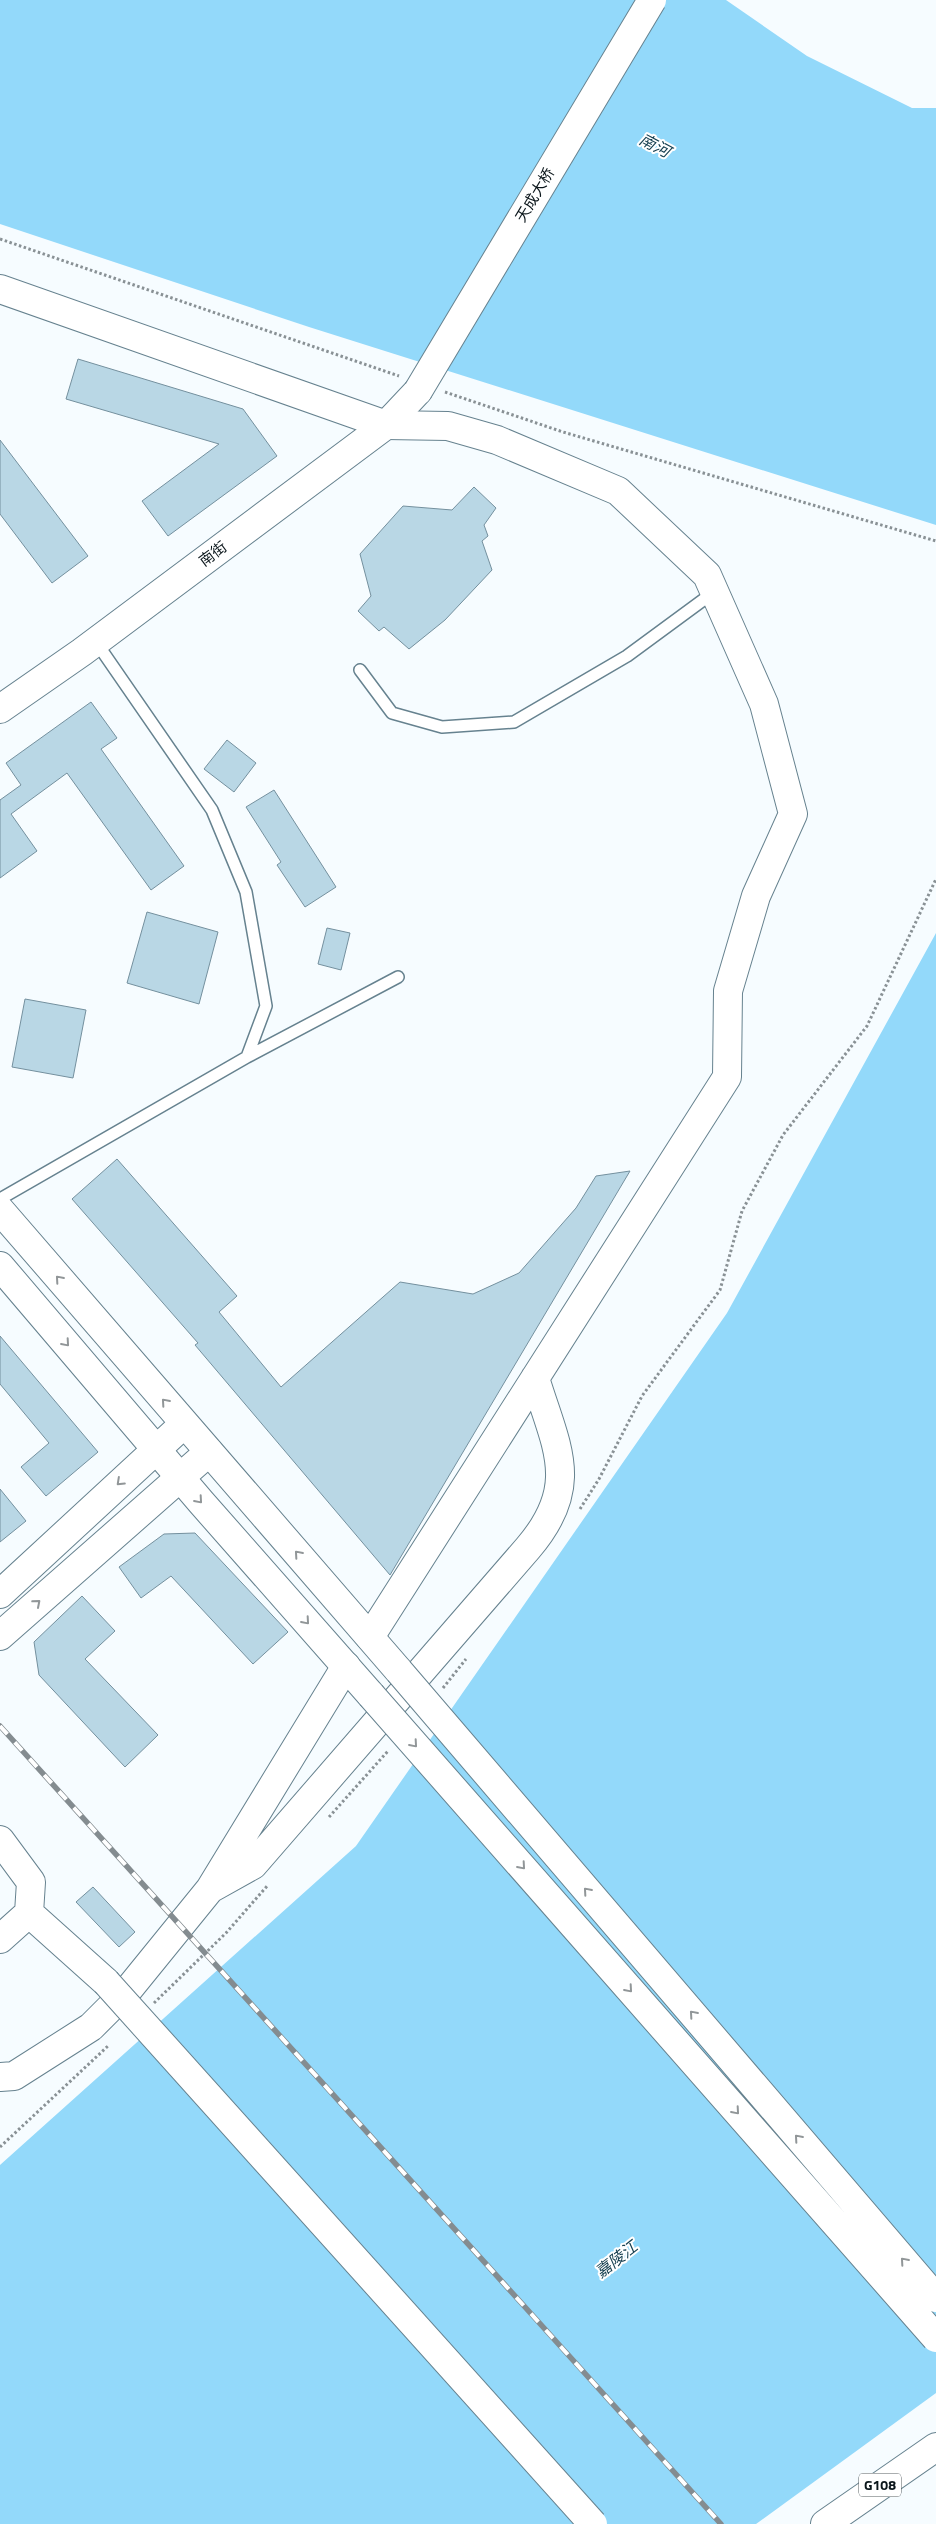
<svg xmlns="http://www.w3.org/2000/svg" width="936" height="2524" viewBox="0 0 936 2524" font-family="'Titillium Web','Noto Sans SC',sans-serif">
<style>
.water{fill:#93d9fa}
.building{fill:#b9d7e5;stroke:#74909e}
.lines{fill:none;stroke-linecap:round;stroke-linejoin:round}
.service-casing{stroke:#66828f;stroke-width:14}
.tertiary-casing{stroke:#66828f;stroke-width:30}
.secondary-casing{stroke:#66828f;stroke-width:30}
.primary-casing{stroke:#66828f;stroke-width:30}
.trunk-casing{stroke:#66828f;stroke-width:30}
.path{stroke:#899195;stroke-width:3;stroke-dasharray:2.5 2.5;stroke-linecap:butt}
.service{stroke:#fff;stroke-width:11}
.tertiary{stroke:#fff;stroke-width:28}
.secondary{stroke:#fff;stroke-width:28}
.primary{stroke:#fff;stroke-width:28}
.trunk{stroke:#fff;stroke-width:28}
.rail-casing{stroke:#848c90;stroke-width:5.5}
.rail{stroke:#fff;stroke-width:4;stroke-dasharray:11;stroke-linecap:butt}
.tertiary-bridge-casing{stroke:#66828f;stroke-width:30;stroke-linecap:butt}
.secondary-bridge-casing{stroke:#66828f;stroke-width:30;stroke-linecap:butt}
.primary-bridge-casing{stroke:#66828f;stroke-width:30;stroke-linecap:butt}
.tertiary-bridge{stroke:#fff;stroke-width:28}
.secondary-bridge{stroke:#fff;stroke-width:28}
.primary-bridge{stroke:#fff;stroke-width:28}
.oneway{stroke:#919698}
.labels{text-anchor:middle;stroke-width:4;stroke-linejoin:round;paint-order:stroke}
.shield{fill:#fff;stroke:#545c5f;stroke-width:1}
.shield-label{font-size:14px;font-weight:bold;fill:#0b161b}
.street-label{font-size:15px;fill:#0b161b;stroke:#fff}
.water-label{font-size:16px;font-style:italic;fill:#174051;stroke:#fff}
</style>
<rect width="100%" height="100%" fill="#f6fcff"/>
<!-- water -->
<path class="water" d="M0,0H726L807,56L912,108H936V525L309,327L0,224Z
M936,933V2393L756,2524H0V2165L356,1846L727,1313Z"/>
<!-- building -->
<path class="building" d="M78,359L243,409L277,456L168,536L142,501L219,444L66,399Z
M0,440L88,556L52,583L0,514Z
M474,487L496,508L484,525L488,536L482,541L492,570L445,620L409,649L384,627L379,631L358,611L371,596L360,554L403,506L452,510Z
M91,702L117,738L101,749L184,866L151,890L67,773L11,814L37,851L0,878V800L21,785L6,763Z
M227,740L256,763L234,792L204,769Z
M274,790L336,887L305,907L277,865L281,862L246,807Z
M147,912L218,932L199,1004L127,983Z
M327,928L350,933L341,970L318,964Z
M25,999L86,1010L73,1078L12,1067Z
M117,1159L237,1296L219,1312L281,1387L400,1282L473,1294L519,1273L576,1208L596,1176L630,1171L390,1575L195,1345L198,1343L72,1199Z
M0,1336L98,1452L46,1496L21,1467L49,1443L0,1384Z
M0,1489L26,1521L0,1542Z
M195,1533L288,1632L253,1664L171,1576L141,1598L119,1567L164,1534Z
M82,1596L115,1631L85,1659L158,1735L125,1767L39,1675L34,1642Z
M93,1887L135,1932L119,1947L76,1902Z"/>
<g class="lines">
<!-- service casing -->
<g class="service-casing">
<path id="service" d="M96,642L212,810L246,892L266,1006L247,1057
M360,670L392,713L442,727L514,722L627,656L714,592
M0,1199L247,1057L398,977"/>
</g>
<!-- tertiary casing -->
<g class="tertiary-casing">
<path id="tertiary" d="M0,289L386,425L448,426L497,440L618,491L707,575L764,704L793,814L756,896L728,991L727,1077L370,1637
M0,1594L184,1424
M0,1636L209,1452
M0,1840L31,1882L29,1913L106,1982
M210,1889L253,1865L528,1548C582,1485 556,1447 535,1378
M0,1939L29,1913
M0,2077L14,2076L91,2027L128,1990L210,1889L346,1666"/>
</g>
<!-- secondary casing -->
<g class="secondary-casing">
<path id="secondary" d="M0,709L82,652L386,425L418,391"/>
</g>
<!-- primary casing -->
<g class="primary-casing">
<path id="primary" d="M0,1210L399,1671
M0,1266L201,1502L371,1695"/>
</g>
<!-- trunk casing -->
<g class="trunk-casing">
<path id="trunk" d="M825,2524L936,2447"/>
</g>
<!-- path -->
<path class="path" d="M0,239L399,376
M445,392L563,432L936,541
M580,1509L599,1479L642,1396L720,1290L742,1211L783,1135L867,1026L936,879
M443,1688L466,1659
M329,1817L388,1751
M154,2003L226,1933L268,1885
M0,2147L108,2046"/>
<!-- service -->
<use href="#service" class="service"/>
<!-- tertiary -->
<use href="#tertiary" class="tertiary"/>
<!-- secondary -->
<use href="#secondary" class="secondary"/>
<!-- primary -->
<use href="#primary" class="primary"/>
<!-- trunk -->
<use href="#trunk" class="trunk"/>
<!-- rail casing -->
<g class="rail-casing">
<path id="rail" d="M0,1726L721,2524"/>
</g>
<!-- rail -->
<use href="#rail" class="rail"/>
<!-- tertiary-bridge casing -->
<g class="tertiary-bridge-casing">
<path id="tertiary-bridge" d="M106,1982L593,2524"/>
</g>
<!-- secondary-bridge casing -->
<g class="secondary-bridge-casing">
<path id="secondary-bridge" d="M418,391L652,0"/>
</g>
<!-- primary-bridge casing -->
<g class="primary-bridge-casing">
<path id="primary-bridge" d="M399,1671L936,2298
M371,1695L936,2338"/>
</g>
<!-- tertiary-bridge -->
<use href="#tertiary-bridge" class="tertiary-bridge"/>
<!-- secondary-bridge -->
<use href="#secondary-bridge" class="secondary-bridge"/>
<!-- primary-bridge -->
<use href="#primary-bridge" class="primary-bridge"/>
</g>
<!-- one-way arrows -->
<defs><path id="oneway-chevron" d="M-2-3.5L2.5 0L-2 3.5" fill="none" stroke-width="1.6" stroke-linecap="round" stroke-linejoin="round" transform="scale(1.25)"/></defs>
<g class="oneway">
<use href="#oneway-chevron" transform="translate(59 1279) rotate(-131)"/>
<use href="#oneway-chevron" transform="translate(66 1343) rotate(49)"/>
<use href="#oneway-chevron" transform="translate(165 1402) rotate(-131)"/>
<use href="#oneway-chevron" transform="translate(120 1482) rotate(137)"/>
<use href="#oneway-chevron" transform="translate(199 1500) rotate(49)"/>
<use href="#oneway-chevron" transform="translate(298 1554) rotate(-131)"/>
<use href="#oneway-chevron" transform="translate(37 1603) rotate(-41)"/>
<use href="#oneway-chevron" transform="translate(306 1621) rotate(49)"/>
<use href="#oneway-chevron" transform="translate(414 1744) rotate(49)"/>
<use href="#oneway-chevron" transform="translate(522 1866) rotate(49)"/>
<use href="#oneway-chevron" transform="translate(587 1891) rotate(-131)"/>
<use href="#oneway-chevron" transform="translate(629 1989) rotate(49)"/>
<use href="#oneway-chevron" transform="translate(693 2014) rotate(-131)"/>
<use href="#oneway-chevron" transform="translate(736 2111) rotate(49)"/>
<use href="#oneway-chevron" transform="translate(798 2138) rotate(-131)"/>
<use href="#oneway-chevron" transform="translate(904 2261) rotate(-131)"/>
</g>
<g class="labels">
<!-- shield labels -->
<rect class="shield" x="859" y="2473.5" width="42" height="23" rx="4"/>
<g class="shield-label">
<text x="880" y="2490">G108</text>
</g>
<!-- street labels -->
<g class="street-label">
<text transform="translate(535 195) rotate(-59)" y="5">天成大桥</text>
<text transform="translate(213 554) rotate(-37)" y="5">南街</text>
</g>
<!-- water labels -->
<g class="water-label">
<text transform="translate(655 145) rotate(28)" y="6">南河</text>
<text transform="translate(616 2259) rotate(-38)" y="6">嘉陵江</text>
</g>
</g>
</svg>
